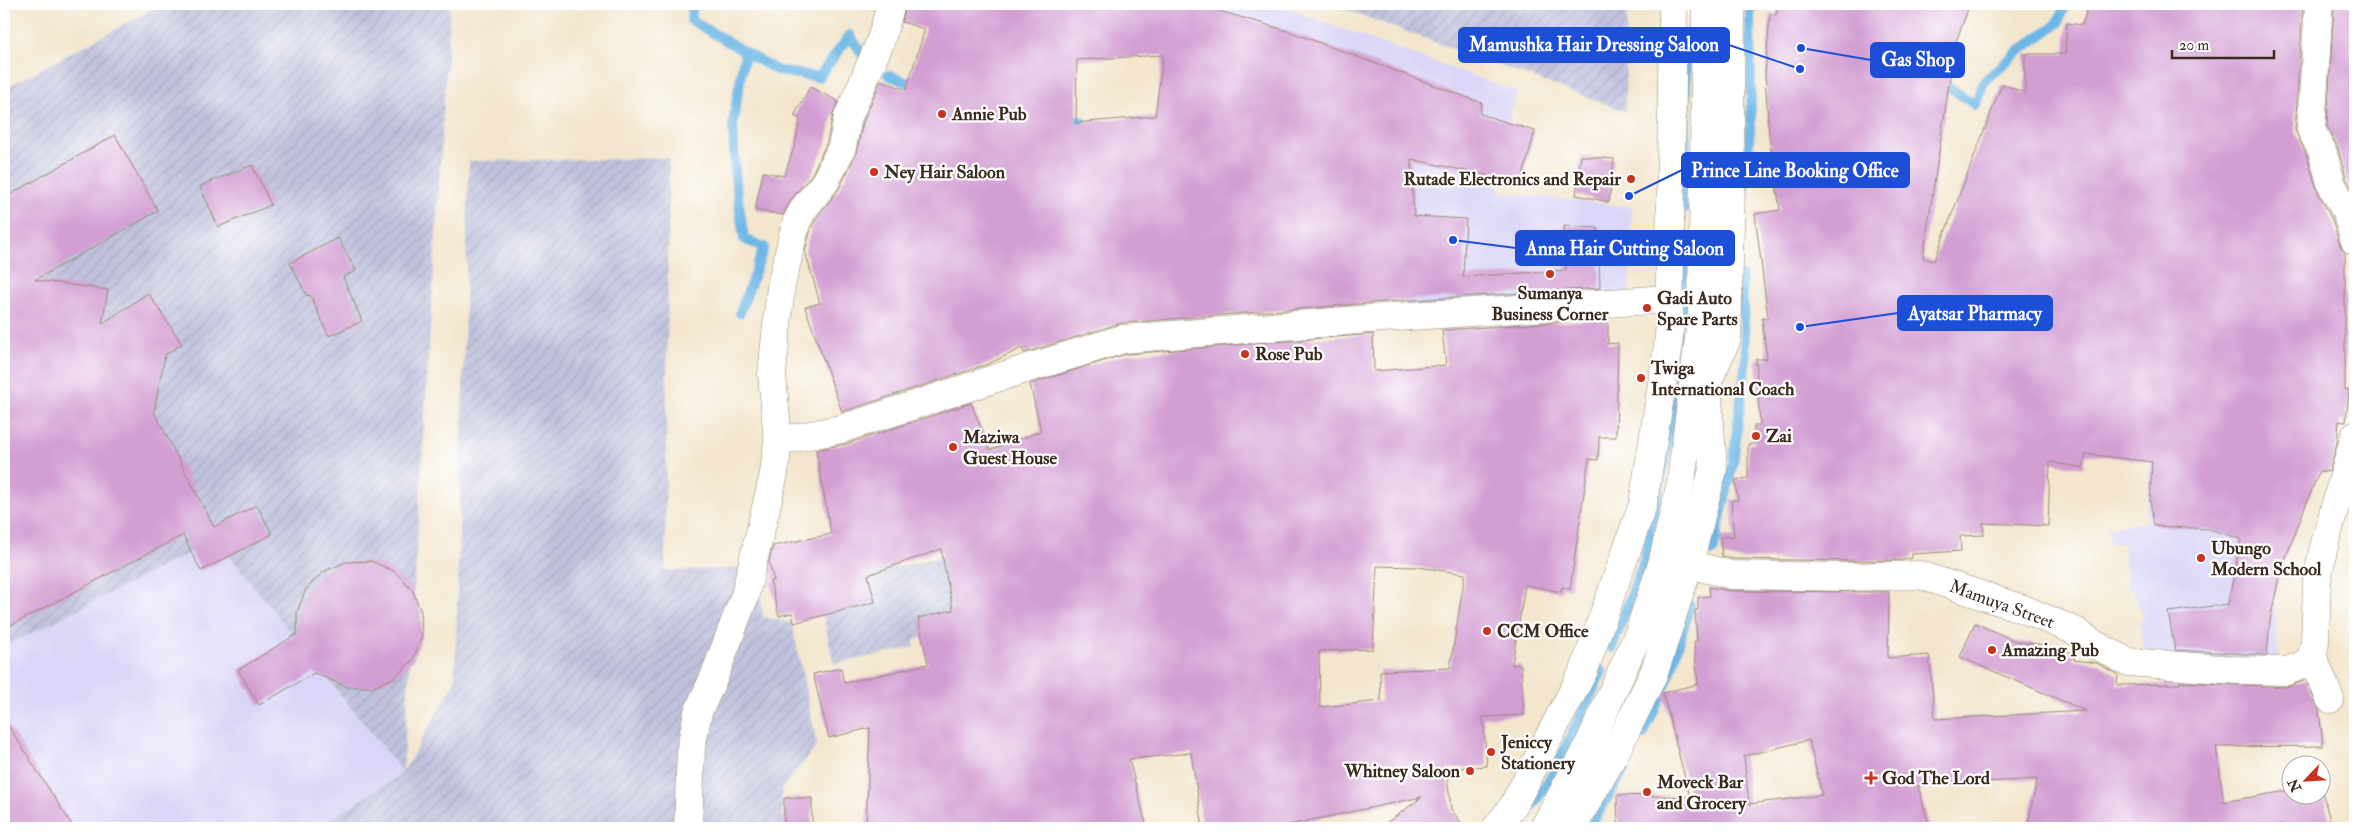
<svg xmlns="http://www.w3.org/2000/svg" width="2359" height="832" viewBox="0 0 2359 832" font-family="'IM FELL Double Pica',serif">
<style>
.built{fill:#dad6f7}
.industrial{fill:url(#industrial-furrows)}
.lines{fill:none;stroke-linecap:round;stroke-linejoin:round}
.stream{stroke:#6db7e6;stroke-width:10}
.building{fill:#d39fd3;fill-rule:evenodd}
.minor-casing{stroke:#978876;stroke-width:29}
.major-casing{stroke:#978876;stroke-width:29}
.minor{stroke:#fff;stroke-width:28}
.major{stroke:#fff;stroke-width:28}
.poi-dot{fill:#c8321e;stroke:#fff;stroke-width:2}
.labels{text-anchor:middle;stroke-width:4.5;stroke-linejoin:round;paint-order:stroke}
.poi-label{font-size:18px;font-weight:bold;fill:#3b2a1e;stroke:#fff;text-anchor:start}
.street-label{font-size:18px;fill:#3b2a1e;stroke:#fff}
.leader{fill:none;stroke:#1d4ed8;stroke-width:2}
.callout-dot{fill:#1d4ed8;stroke:#fff;stroke-width:2}
.callout{fill:#1d4ed8;stroke:#1d4ed8;stroke-width:2}
.callout-label{font-size:19px;text-anchor:middle;font-weight:bold;fill:#fff}
</style>
<defs>
<pattern id="industrial-furrows" width="10" height="10" patternUnits="userSpaceOnUse" patternTransform="scale(1.25)"><rect width="10" height="10" fill="#c0c2dd"/><path d="M-1 1l2-2M0 10L10 0M9 11l2-2" fill="none" stroke="#a6a7bd"/></pattern>
</defs>
<rect width="100%" height="100%" fill="#fff"/>
<filter id="ink" filterUnits="userSpaceOnUse"><feTurbulence type="fractalNoise" baseFrequency=".02" numOctaves="2"/><feDisplacementMap in="SourceGraphic" scale="10" xChannelSelector="R" yChannelSelector="G"/><feConvolveMatrix kernelMatrix="1 2 1 2 8 2 1 2 1" color-interpolation-filters="sRGB"/></filter>
<filter id="wash" filterUnits="userSpaceOnUse"><feTurbulence type="fractalNoise" baseFrequency=".0096" numOctaves="4" result="noise"/><feDisplacementMap in="SourceGraphic" scale="20" xChannelSelector="R" yChannelSelector="G"/><feGaussianBlur stdDeviation="1.12" result="paint"/><feColorMatrix in="noise" values="0 0 0 0 0 0 0 0 0 0 0 0 0 0 0 0 0 1.4 0 .05"/><feComposite in="paint" operator="in"/></filter>
<g filter="url(#wash)">
<rect width="100%" height="100%" fill="#f3e6cd"/>
<!-- built -->
<path class="built" d="M1198,4H1273L1517,92L1510,116L1509,138L1500,166L1498,188L1502,192L1632,207L1629,296L1403,311V249L1181,123Z
M2149,463L2229,467L2287,543L2276,590L2275,630L2280,665L2146,659L2138,621L2143,620L2133,589H2128L2123,543L2110,545L2107,527L2146,522Z
M216,539L403,773L317,828H4V645Z"/>
<!-- industrial -->
<path class="industrial" d="M162,4H450L403,772L455,682L469,161L669,158L665,571L769,567L759,587L763,617L792,623L817,745L782,788V816L786,828H317L403,773L216,539L4,647V89Z
M1330,4H1627L1625,111Z
M971,550L1070,606L914,640L915,647L834,664L815,581L892,564L893,568Z"/>
<g class="lines">
<!-- stream -->
<path class="stream" d="M693,4L691,20L745,52
M888,75L921,88
M1937,89L1949,87L1975,105L1985,80L2015,54L2058,23L2065,4
M1063,119L1082,121
M1744,193L1751,120L1750,4
M1685,209L1686,60
M740,313L764,247L744,239L735,177L733,122L745,52L778,71L819,77L850,35L865,59
M1683,317L1686,244
M1713,551L1733,463L1746,358L1741,275
M1612,648L1644,561L1679,391L1682,337
M1643,735L1670,674L1690,605
M1518,828L1554,772L1602,671
M1589,828L1626,767"/>
</g>
<g id="blocks">
<!-- building -->
<path class="building" d="M906,4H1184L1216,8V10L1288,31L1482,103L1480,114L1535,131L1521,183L1411,159L1414,216L1466,219L1463,277L1566,270L1564,226L1598,228L1600,288L1395,301L1122,323L1024,353L1022,348L988,364L842,412L805,307L820,303L805,251L811,229L817,217L839,189L856,154L863,122L881,80L906,90L925,29L902,22ZM1163,55L1155,116L1076,123L1077,60Z
M1778,4H1970L1955,44L1923,258L1934,261L2002,84L2025,93V54H2065L2067,23L2082,25L2089,4H2303L2295,130L2307,156L2317,190L2332,220L2340,245L2345,253V390H2349L2346,422L2339,421L2337,443L2329,472L2319,471L2280,572L2270,621L2267,655L2175,650L2168,612L2228,604L2241,539L2209,529L2154,526L2150,500L2152,462L2086,454L2083,468L2050,462L2048,526L1983,523L1984,535L1960,536L1961,551L1912,554V558L1903,560L1849,561L1733,559L1722,556L1720,537L1734,536L1731,500H1738L1735,480L1748,478V444H1754V425H1760L1756,359H1767L1762,318H1768L1755,214L1780,210L1769,136L1765,75L1770,14L1776,15Z
M2334,4H2355V195L2346,177L2337,146L2327,126Z
M810,87L838,101L833,114L827,142L812,174L792,198L783,215L755,210L763,172L784,176L795,145L800,119L794,116Z
M115,135L158,211L35,280L108,290L102,324L148,293L182,344L165,355L154,412L214,527L257,505L272,534L201,571L183,535L4,629V198Z
M1581,156L1614,159L1609,202L1576,195Z
M252,165L271,205L218,227L200,186Z
M338,238L356,271L343,277L362,321L329,336L310,295L307,296L290,263Z
M1608,319V344L1618,343L1616,437H1599L1598,460L1589,459L1570,589L1562,587L1561,592L1525,585L1512,665H1521L1524,715L1483,717L1487,766L1446,769L1451,809L1465,828H1380L1422,797L1274,828H1203L1191,753L1129,759L1147,828H866L870,728L829,738L813,674L841,668L844,683L928,664L918,618L953,610L941,549L868,575L875,602L794,623L792,613L779,616L770,581H774L769,562L773,546L831,534L816,450L846,444L971,403L990,450L1041,431L1030,384L1126,354L1373,334L1374,371L1446,365L1442,330ZM1377,566L1418,567L1465,574L1450,668L1380,671L1381,701L1320,707L1319,651L1373,649Z
M371,561L394,571L412,589L421,612L422,636L413,660L395,677L373,687H348L314,673L259,705L238,670L297,634V612L306,589L323,572L346,562Z
M1709,587L1731,591L1889,592L1888,658L1929,655L1935,719L2086,711L1960,657L1975,623L2015,641L2043,645V648L2075,653L2074,660L2097,663L2118,675L2117,685L2180,684V682L2287,687L2306,680L2319,710L2323,746L2216,747L2224,802L2292,790V794H2322V791L2332,828H2284L2283,824L2255,828H2027L2037,779L1918,786L1930,828H1618L1617,795L1690,797L1663,693L1698,684L1694,642H1697L1695,610H1698V597L1710,596ZM1809,740L1822,795L1749,804L1744,756Z
M4,719L74,828H4Z
M784,798H812V828H784Z"/>
</g>
</g>
<g filter="url(#ink)">
<use href="#blocks" fill-opacity="0" stroke="#978876" stroke-width="1"/>
<g class="lines">
<!-- minor casing -->
<g class="minor-casing">
<path id="minor" d="M2319,4L2311,130L2322,150L2331,183L2347,214L2355,241
M778,441L841,429L1006,375L1123,339L1396,317L1668,299
M1662,564H1689L1731,575L1849,577L1920,575L2026,610L2075,631L2094,644L2128,662L2235,670L2287,671L2307,663L2312,655L2315,642L2317,582L2323,550L2355,436
M2312,655L2330,699
M688,828L691,748L698,712L714,677L745,595L774,474L778,441L772,374L781,286L796,223L804,208L825,182L842,147L848,117L881,40L891,4
M1496,828L1513,806L1584,670L1643,504L1669,339L1673,4
M1572,828L1614,755L1654,673L1689,564L1713,469L1707,383L1727,339L1731,185L1730,115L1731,4"/>
</g>
<!-- major casing -->
<g class="major-casing">
<path id="major" d="M1544,828L1591,740L1638,635L1662,564L1681,482L1702,313L1706,4"/>
</g>
<!-- minor -->
<use href="#minor" class="minor"/>
<!-- major -->
<use href="#major" class="major"/>
</g>
</g>
<!-- markers -->
<g class="poi-dot">
<circle cx="942" cy="114" r="5"/>
<circle cx="874" cy="172" r="5"/>
<circle cx="1631" cy="179" r="5"/>
<circle cx="1550" cy="274" r="5"/>
<circle cx="1647" cy="308" r="5"/>
<circle cx="1245" cy="354" r="5"/>
<circle cx="1641" cy="378" r="5"/>
<circle cx="1756" cy="436" r="5"/>
<circle cx="953" cy="447" r="5"/>
<circle cx="2201" cy="558" r="5"/>
<circle cx="1487" cy="631" r="5"/>
<circle cx="1992" cy="650" r="5"/>
<circle cx="1491" cy="752" r="5"/>
<circle cx="1470" cy="771" r="5"/>
<path d="M1868.5 770.5h5v5h5v5h-5v5h-5v-5h-5v-5h5z"/>
<circle cx="1647" cy="792" r="5"/>
</g>
<g class="labels">
<!-- poi labels -->
<g class="poi-label">
<text x="952" y="120">Annie Pub</text>
<text x="884" y="178">Ney Hair Saloon</text>
<text x="1621" y="185" text-anchor="end">Rutade Electronics and Repair</text>
<text x="1550" y="299" text-anchor="middle">Sumanya<tspan x="1550" dy="21">Business Corner</tspan></text>
<text x="1657" y="304">Gadi Auto<tspan x="1657" dy="21">Spare Parts</tspan></text>
<text x="1255" y="360">Rose Pub</text>
<text x="1651" y="374">Twiga<tspan x="1651" dy="21">International Coach</tspan></text>
<text x="1766" y="442">Zai</text>
<text x="963" y="443">Maziwa<tspan x="963" dy="21">Guest House</tspan></text>
<text x="2211" y="554">Ubungo<tspan x="2211" dy="21">Modern School</tspan></text>
<text x="1497" y="637">CCM Office</text>
<text x="2002" y="656">Amazing Pub</text>
<text x="1501" y="748">Jeniccy<tspan x="1501" dy="21">Stationery</tspan></text>
<text x="1460" y="777" text-anchor="end">Whitney Saloon</text>
<text x="1882" y="784">God The Lord</text>
<text x="1657" y="788">Moveck Bar<tspan x="1657" dy="21">and Grocery</tspan></text>
</g>
<!-- street labels -->
<g class="street-label">
<text transform="translate(2002 604) rotate(20)" y="6">Mamuya Street</text>
</g>
</g>
<!-- callouts -->
<path class="leader" d="M1800 69L1729 45M1801 48L1871 60M1629 196L1682 170M1453 240L1516 248M1800 327L1898 313"/>
<g class="callout-dot">
<circle cx="1800" cy="69" r="5"/>
<circle cx="1801" cy="48" r="5"/>
<circle cx="1629" cy="196" r="5"/>
<circle cx="1453" cy="240" r="5"/>
<circle cx="1800" cy="327" r="5"/>
</g>
<g class="callout">
<rect x="1459" y="28" width="270" height="34" rx="5"/>
<rect x="1871" y="43" width="93" height="34" rx="5"/>
<rect x="1682" y="153" width="227" height="34" rx="5"/>
<rect x="1516" y="231" width="218" height="34" rx="5"/>
<rect x="1898" y="296" width="154" height="34" rx="5"/>
</g>
<g class="callout-label">
<text x="1594" y="51">Mamushka Hair Dressing Saloon</text>
<text x="1918" y="66">Gas Shop</text>
<text x="1795" y="177">Prince Line Booking Office</text>
<text x="1625" y="255">Anna Hair Cutting Saloon</text>
<text x="1975" y="320">Ayatsar Pharmacy</text>
</g>
<!-- margin -->
<rect width="2359" height="832" fill="none" stroke="#fff" stroke-width="20"/>
<!-- north arrow -->
<g transform="translate(2306 780) rotate(245)"><circle r="24" fill="#ffffff" stroke="#b1aaa5"/>
<path d="M0-4L9 19L0 12L-9 19Z" fill="#c8321e"/>
<text y="-8" font-size="14" font-weight="bold" text-anchor="middle" fill="#3b2a1e">N</text>
</g>
<!-- scale -->
<path d="M2172 50v8h102v-8" fill="none" stroke="#3b2a1e" stroke-width="2.5"/>
<text x="2179" y="50" font-size="15" fill="#3b2a1e" stroke="#ffffff" stroke-width="4" paint-order="stroke">20 m</text>
</svg>
